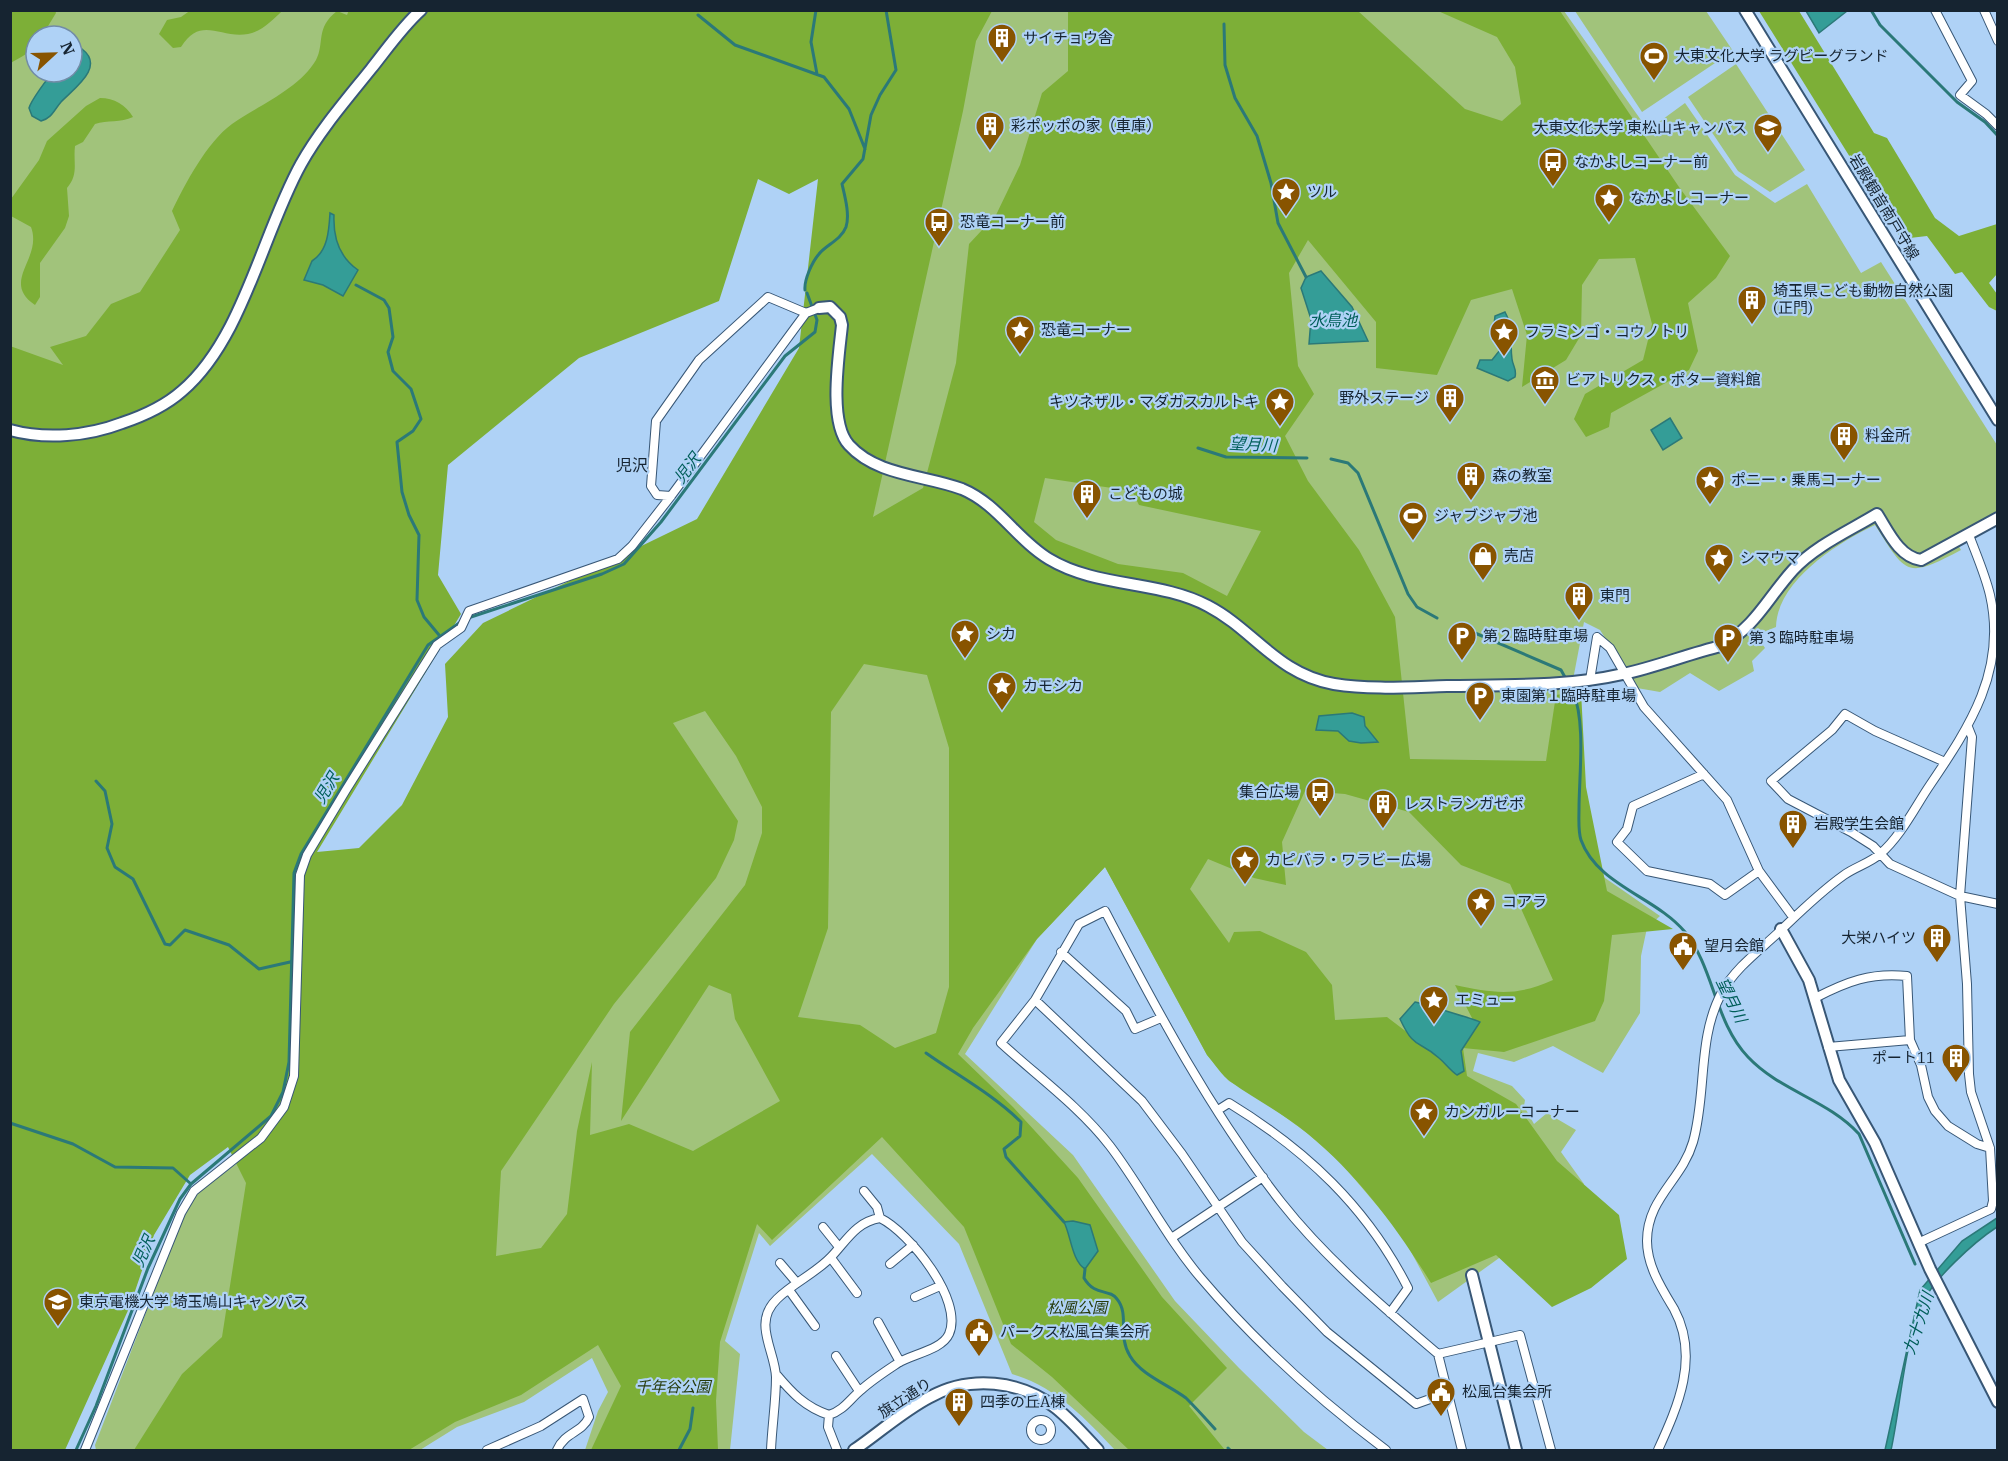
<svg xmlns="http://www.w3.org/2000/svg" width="2008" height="1461" viewBox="0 0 2008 1461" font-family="'IBM Plex Serif','Noto Sans JP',serif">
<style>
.green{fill:#a1c37b;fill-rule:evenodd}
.forest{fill:#7daf37;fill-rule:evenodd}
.water{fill:#349d97;stroke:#2b7978;stroke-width:1.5}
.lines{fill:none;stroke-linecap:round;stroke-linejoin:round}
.stream{stroke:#2b7978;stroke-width:3}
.street-casing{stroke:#385776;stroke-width:10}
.secondary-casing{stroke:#385776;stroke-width:14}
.street{stroke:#fff;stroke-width:8}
.secondary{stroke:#fff;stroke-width:10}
.labels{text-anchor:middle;stroke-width:4.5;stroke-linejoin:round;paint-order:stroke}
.poi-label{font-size:15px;fill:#162431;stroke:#afd2f6;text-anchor:start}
.street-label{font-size:15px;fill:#162431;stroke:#afd2f6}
.park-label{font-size:15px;font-style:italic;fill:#273b0b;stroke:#afd2f6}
.water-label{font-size:16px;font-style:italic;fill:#005e59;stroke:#afd2f6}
.neighbourhood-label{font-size:16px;fill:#162431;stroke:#afd2f6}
</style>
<rect width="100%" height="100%" fill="#afd2f6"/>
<!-- green -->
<path class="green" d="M11,11H412L109,364L11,391ZM36,36H72V72H36Z
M991,11H1564L1648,130L1685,103L1735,175L1775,203L1807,184L1861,273L1881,262L1997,445V513L1955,540L1961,550C1906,579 1907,575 1875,525C1837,543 1777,581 1776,627L1756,635L1765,648L1752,661L1754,671L1719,691L1690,673L1660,692L1637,688L1600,630L1584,622L1572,685L1563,763L1571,848L1605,878L1660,916L1647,928L1641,956L1640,1013L1603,1073L1553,1046L1514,1062L1478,1053L1473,1071L1512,1086L1525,1100L1524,1106L1534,1124L1547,1113L1576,1130L1561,1152L1584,1184L1513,1248L1438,1302L1402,1235L1341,1163L1307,1133L1259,1098L1229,1081L1207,1055L1105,867L1037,939L965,1054L1073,1155L1175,1301L1239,1368L1304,1432L1328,1450H1115C1085,1418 1056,1387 1012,1374L959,1244L872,1154L770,1246L759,1233L725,1341L740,1354L730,1450H585L598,1411L608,1392L592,1358L524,1402L457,1427L420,1450H96L95,1445L187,1206L196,1193L243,1159L698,557L971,41Z
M1575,11H1706L1733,51L1642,112Z
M1736,64L1805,170L1770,192L1738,171L1688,97Z"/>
<!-- forest -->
<path class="forest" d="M11,10H55L56,13L42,36H36C36,52 23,55 11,63Z
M191,10H282V11C274,19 261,32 248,34C220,39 201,15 181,47L173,48L159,34L167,20L181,17Z
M349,10L992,11L976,41L963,111L873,517L923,488L956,363L969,244L996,215L1020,165L1042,93L1068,71V11H1358L1465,109L1502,121L1521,104L1515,67L1497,37L1438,11H1560L1679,187L1730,256L1716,278L1688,303L1698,351L1689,370L1611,413L1609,427L1586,437L1574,419L1585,394L1643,360L1652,324L1635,258L1599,259L1582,285L1581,335L1566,360L1522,387L1527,335L1512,289L1471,300L1437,375L1376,368V322L1308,240L1289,273L1298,366L1314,394L1285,436L1308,481L1359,550L1395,617L1410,759L1546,761L1556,695L1581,691L1586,787L1607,891L1673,929L1612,935L1604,1001L1595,1021L1504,1052L1463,1048L1467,1076L1516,1104L1557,1161L1619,1215L1627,1259L1591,1288L1552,1307L1496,1255L1431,1283C1397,1228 1358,1175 1308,1134C1284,1114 1256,1100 1231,1082C1222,1076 1214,1063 1207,1055L1105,867L1037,939L973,1028L958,1054L1013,1107L1078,1178L1162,1297L1227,1368L1189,1406L1225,1450H1129L1052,1377L1011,1344L964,1227L882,1137L772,1240L757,1224L720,1342L716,1401L718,1450H591L621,1386L598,1345L521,1395L455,1422L409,1450H134L182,1374L222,1337L246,1183L228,1147L190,1175L154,1235L130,1306L65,1450H11L10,346L63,365L50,347L86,336L111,304L140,292L180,230L172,211C185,184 207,142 232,124C258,106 300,88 316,60C325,43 315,28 337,11L347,15ZM758,179L789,194L818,179L799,348L697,519L483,623L445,664L448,717L402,805L359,848L317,852L461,614L438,575L448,465L579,358L719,301ZM1045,478L1132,491L1139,505L1261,531L1227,596L1183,573L1118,564L1056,540L1034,522ZM864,664L927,675L949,748V987L936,1033L895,1048L860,1025L798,1017L828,928L831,712ZM705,711L736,756L762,807V833L745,885L630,1032L621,1121L709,985L731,994L735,1019L780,1101L693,1151L629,1124L590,1135L592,1062L577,1131L567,1214L541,1248L496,1256L501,1171L614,1004L716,878L734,840L738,821L673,723ZM1305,791L1345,794L1409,812L1461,865L1510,884L1553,980C1516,997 1493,993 1455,985L1472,1018L1446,1062L1387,1017L1335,1020L1332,985L1306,952L1260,931L1234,932L1229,943L1190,889L1208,859L1254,878L1286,885L1282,842Z
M1759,11H1799L1874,133L1887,138L1935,218L1959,236L1997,224V274L1989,283L1997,294V311L1989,307L1962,272L1955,274L1927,236L1901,239Z
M100,98C114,98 126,105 133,117C121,123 107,120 95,124L83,142L75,146C73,163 79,174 67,188L69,216L65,228L40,263V297L35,305C0,281 43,259 31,227L11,216V199L39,160L47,141L86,106Z"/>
<!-- water -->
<path class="water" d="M1806,11H1847L1819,33Z
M82,49C106,67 73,89 61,102C54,110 52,118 41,121L32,116L29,108C31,101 47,78 54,72H72V52Z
M330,213L334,215C333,238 339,257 358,270L343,296L323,285L304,280L312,261C328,251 329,230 330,213Z
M1321,271L1352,307L1368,341L1309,344L1311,319L1301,288L1306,277Z
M1505,312C1516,333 1509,339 1512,359C1513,367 1517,369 1515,377L1508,381L1477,368L1480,360H1492L1504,345L1494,325L1495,316Z
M1670,418L1682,438L1663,450L1651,430Z
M1352,713L1364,717L1365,726L1378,742L1361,743L1349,741L1338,731L1316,730L1319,716Z
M1415,1002C1423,1004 1477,1020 1480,1022L1461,1051L1464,1071L1457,1075C1450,1070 1446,1064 1439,1058C1418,1039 1415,1051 1400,1019Z
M1997,1218V1227C1974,1242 1932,1280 1921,1306C1903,1351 1901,1404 1891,1450H1885L1920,1290L1962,1241Z
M1073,1221L1090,1225L1098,1251L1085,1269C1072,1261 1071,1236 1064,1222Z"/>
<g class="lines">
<!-- stream -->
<path class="stream" d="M816,10L811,42L817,74
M1871,10L1880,25L1957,102L1985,122L1998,136
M698,15L735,45L824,77L849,109L865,149
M1224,24L1225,65L1235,98L1257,136L1271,183L1278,223L1306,277
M356,285L384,300L389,308L393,337L388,352L393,371L411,389L421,419L413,431L397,442L402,492L409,515L419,535L417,600L424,617L439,635
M805,290C804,280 812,262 819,254C826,245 841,240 846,227C850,215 845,197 842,184L863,159L871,115L880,95L896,70L886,10
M1198,448L1226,457L1307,458
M1331,459L1348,463L1358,473L1408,594L1417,607L1437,618
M468,618L602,574L624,564L661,522L785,356L815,332L817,320L807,293
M1475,633L1561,670L1566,679
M1573,692C1586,722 1579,776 1579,809C1579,819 1578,831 1581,840C1597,885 1656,897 1685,932C1714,968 1715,1023 1748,1057C1780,1091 1828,1100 1859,1134L1915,1264
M96,781L105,791L112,824L107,848L115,867L133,879L165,944L170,945L185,930L229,945L259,969L290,962
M926,1053C957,1075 994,1095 1021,1122L1020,1136L1004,1149L1006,1157L1064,1222
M10,1123L73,1144L115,1167L173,1168L191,1184
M1085,1269L1084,1278C1095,1297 1109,1288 1117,1299C1130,1315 1117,1335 1130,1356C1141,1375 1169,1385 1186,1398C1196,1408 1206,1419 1215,1429
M1228,1448L1230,1450
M76,1450L96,1406L148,1268L180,1199L191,1184L271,1116L283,1092L289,1062L294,873L301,854L428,645L462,621
M679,1450L690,1429L693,1408"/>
<!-- street casing -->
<g class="street-casing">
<path id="street" d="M1935,10L1972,81L1960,95L1986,114L1998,126
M1984,10L1998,41
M671,496L657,495L651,486L656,421L699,360L768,297L806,313
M1590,680L1597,637L1610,648L1644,707L1727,800L1759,871L1793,917
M1945,762L1875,731L1845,714L1832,730L1771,781L1788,799L1851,832L1873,846L1890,864L1960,896L1998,904
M1704,774L1633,806L1627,829L1617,842L1647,871L1710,884L1725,895L1759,871
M1061,952L1126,1011L1135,1029L1161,1018
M1815,998C1846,982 1871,972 1907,976L1910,1040L1921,1065L1928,1097L1935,1111L1948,1126L1977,1144L1990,1148
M1035,1000L1142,1101L1182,1154L1242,1242L1282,1286L1327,1332L1416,1404L1447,1393
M1828,1047L1910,1040
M1218,1110L1229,1103C1306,1150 1367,1207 1408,1288L1390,1313
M864,1191L877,1207L880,1218
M823,1227L839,1247
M1173,1237L1263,1177
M1918,1243L1991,1209L1993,1201L1990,1148L1971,1092L1969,1074L1967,984L1960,896L1972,737L1968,727
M831,1258L857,1293
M780,1263L797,1283
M890,1264L913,1245
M789,1290L815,1326
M915,1297L940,1286
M878,1322L900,1362
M1438,1354L1462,1450
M836,1356L859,1391
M829,1415L828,1427L837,1450
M1031 1430a10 10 0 1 1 20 0a10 10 0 1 1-20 0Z
M85,1450L181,1213L194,1191L261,1138L284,1107L294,1076L300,875L307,855L346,790L437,645L461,628L469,611L618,559L632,546L671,496L806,313L819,308
M487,1450L541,1426L583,1399L589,1417C582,1433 565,1432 557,1450
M771,1450C772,1426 776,1401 776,1377C775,1350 752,1323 777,1299C793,1283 816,1273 831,1257C847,1240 856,1222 880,1218C909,1232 964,1300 949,1334C942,1350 912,1354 898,1363C886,1371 872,1380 861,1390C849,1400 844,1410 829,1415C805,1407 792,1393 776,1374
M1386,1450C1318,1399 1255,1342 1200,1277C1166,1237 1142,1188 1110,1146C1080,1107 1037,1076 1001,1043L1035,1000L1079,924L1105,911C1157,1011 1211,1112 1281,1202C1326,1259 1383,1307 1438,1354L1520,1335L1551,1450
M1658,1450C1678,1406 1700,1357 1674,1309C1662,1289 1647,1266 1647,1241C1647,1198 1682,1180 1693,1142C1707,1093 1697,1038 1722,992C1736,967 1760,950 1780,931C1801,911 1820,892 1844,875C1855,867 1870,863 1880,854C1901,836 1915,807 1930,785C1970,726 2007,670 1990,595C1985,574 1976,554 1969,535"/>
</g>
<!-- secondary casing -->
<g class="secondary-casing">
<path id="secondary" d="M1745,10L1998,420
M819,308L830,307L840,317L842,325C839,355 828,422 849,445C877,476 925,475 962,489C998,504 1017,540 1049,559C1097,588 1159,580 1208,606C1254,630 1277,674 1334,684C1371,690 1410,687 1447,686C1505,685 1566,687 1623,674C1656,667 1688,654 1721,646C1757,625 1766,600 1793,570C1815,546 1849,531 1877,514C1888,531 1899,557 1921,560L1998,518
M10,430C46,440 88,436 122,423C143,416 165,406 182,391C243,339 262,234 301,164C320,130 347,99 371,69C387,49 402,27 421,10
M1781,929L1809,980L1839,1080L1875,1143L1930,1269L1998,1402
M1472,1275L1516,1450
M854,1450C879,1433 903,1411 930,1397C970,1375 1020,1380 1056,1408C1071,1420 1085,1436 1098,1450"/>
</g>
<!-- street -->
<use href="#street" class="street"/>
<!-- secondary -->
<use href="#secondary" class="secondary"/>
</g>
<!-- icons -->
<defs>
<g id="building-pin" transform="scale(1.5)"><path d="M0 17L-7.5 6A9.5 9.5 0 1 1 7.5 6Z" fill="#885400" stroke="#afd2f6"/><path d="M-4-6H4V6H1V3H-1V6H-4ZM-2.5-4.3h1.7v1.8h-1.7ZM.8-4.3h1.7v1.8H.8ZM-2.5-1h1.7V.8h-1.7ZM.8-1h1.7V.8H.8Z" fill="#fff"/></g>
<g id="stadium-pin" transform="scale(1.5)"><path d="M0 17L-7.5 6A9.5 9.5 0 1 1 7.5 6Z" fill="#885400" stroke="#afd2f6"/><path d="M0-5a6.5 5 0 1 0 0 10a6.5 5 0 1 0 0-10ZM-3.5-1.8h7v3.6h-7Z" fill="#fff"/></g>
<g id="university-pin" transform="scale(1.5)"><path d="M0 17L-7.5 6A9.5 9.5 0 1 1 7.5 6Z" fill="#885400" stroke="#afd2f6"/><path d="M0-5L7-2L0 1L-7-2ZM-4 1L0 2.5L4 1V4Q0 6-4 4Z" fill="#fff"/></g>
<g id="bus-pin" transform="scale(1.5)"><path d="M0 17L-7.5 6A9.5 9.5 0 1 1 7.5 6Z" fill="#885400" stroke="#afd2f6"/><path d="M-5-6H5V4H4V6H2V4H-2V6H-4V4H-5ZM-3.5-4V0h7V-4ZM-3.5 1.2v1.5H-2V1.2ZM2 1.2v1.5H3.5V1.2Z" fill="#fff"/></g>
<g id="sight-pin" transform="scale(1.5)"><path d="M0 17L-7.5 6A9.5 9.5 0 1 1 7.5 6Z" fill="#885400" stroke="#afd2f6"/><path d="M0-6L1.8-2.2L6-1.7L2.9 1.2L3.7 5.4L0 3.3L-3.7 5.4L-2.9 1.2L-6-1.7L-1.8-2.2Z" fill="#fff"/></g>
<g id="museum-pin" transform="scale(1.5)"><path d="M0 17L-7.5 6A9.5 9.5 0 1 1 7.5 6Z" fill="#885400" stroke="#afd2f6"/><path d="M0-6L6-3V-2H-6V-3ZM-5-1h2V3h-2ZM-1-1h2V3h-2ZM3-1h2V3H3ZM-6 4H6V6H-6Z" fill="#fff"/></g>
<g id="shop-pin" transform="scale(1.5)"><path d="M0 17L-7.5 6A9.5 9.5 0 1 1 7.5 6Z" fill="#885400" stroke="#afd2f6"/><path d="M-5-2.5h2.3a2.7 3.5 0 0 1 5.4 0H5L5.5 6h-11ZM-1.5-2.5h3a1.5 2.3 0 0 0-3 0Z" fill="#fff"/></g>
<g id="parking-pin" transform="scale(1.5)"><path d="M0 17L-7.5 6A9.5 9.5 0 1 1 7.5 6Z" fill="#885400" stroke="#afd2f6"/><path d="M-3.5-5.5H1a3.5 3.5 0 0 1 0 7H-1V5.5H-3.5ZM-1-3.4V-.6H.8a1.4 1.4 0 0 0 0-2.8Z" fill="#fff"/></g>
<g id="civic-pin" transform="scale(1.5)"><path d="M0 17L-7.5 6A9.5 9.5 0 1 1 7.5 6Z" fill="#885400" stroke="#afd2f6"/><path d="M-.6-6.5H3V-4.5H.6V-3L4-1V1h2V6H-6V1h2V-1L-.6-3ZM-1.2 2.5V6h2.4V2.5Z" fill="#fff"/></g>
</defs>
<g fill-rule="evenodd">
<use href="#building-pin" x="1002" y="38"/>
<use href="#stadium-pin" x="1654" y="56"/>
<use href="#building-pin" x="990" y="126"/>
<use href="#university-pin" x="1768" y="128"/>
<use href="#bus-pin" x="1553" y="162"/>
<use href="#sight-pin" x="1286" y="192"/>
<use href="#sight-pin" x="1609" y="198"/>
<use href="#bus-pin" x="939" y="222"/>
<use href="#building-pin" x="1752" y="300"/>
<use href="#sight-pin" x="1020" y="330"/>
<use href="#sight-pin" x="1504" y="332"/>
<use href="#museum-pin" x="1545" y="380"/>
<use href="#building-pin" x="1450" y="398"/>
<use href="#sight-pin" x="1280" y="402"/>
<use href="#building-pin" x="1844" y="436"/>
<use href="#building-pin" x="1471" y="476"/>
<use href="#sight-pin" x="1710" y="480"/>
<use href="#building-pin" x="1087" y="494"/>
<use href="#stadium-pin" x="1413" y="516"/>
<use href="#shop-pin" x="1483" y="556"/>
<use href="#sight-pin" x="1719" y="558"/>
<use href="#building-pin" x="1579" y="596"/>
<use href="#sight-pin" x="965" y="634"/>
<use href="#parking-pin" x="1462" y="636"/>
<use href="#parking-pin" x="1728" y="638"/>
<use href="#sight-pin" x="1002" y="686"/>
<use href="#parking-pin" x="1480" y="696"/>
<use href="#bus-pin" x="1320" y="792"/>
<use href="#building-pin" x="1383" y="804"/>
<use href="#building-pin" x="1793" y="824"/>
<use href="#sight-pin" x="1245" y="860"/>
<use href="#sight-pin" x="1481" y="902"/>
<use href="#building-pin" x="1937" y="938"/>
<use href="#civic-pin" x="1683" y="946"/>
<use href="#sight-pin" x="1434" y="1000"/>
<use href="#building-pin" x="1956" y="1058"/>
<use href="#sight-pin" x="1424" y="1112"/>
<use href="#university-pin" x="58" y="1302"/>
<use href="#civic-pin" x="979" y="1332"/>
<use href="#civic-pin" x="1441" y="1392"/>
<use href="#building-pin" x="959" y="1402"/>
</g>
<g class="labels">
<!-- poi labels -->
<g class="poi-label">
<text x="1023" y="43">サイチョウ舎</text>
<text x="1675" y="61">大東文化大学 ラグビーグランド</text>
<text x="1011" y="131">彩ポッポの家（車庫）</text>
<text x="1747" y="133" text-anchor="end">大東文化大学 東松山キャンパス</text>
<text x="1574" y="167">なかよしコーナー前</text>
<text x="1307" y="197">ツル</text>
<text x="1630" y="203">なかよしコーナー</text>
<text x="960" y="227">恐竜コーナー前</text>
<text x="1773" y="296">埼玉県こども動物自然公園<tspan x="1773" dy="17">(正門)</tspan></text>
<text x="1041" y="335">恐竜コーナー</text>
<text x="1525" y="337">フラミンゴ・コウノトリ</text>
<text x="1566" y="385">ビアトリクス・ポター資料館</text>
<text x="1429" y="403" text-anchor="end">野外ステージ</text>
<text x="1259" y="407" text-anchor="end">キツネザル・マダガスカルトキ</text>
<text x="1865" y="441">料金所</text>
<text x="1492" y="481">森の教室</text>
<text x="1731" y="485">ポニー・乗馬コーナー</text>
<text x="1108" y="499">こどもの城</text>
<text x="1434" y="521">ジャブジャブ池</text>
<text x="1504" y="561">売店</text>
<text x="1740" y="563">シマウマ</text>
<text x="1600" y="601">東門</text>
<text x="986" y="639">シカ</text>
<text x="1483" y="641">第２臨時駐車場</text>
<text x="1749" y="643">第３臨時駐車場</text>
<text x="1023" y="691">カモシカ</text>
<text x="1501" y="701">東園第１臨時駐車場</text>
<text x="1299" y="797" text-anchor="end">集合広場</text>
<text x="1404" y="809">レストランガゼボ</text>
<text x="1814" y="829">岩殿学生会館</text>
<text x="1266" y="865">カピバラ・ワラビー広場</text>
<text x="1502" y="907">コアラ</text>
<text x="1916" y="943" text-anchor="end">大栄ハイツ</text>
<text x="1704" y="951">望月会館</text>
<text x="1455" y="1005">エミュー</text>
<text x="1935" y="1063" text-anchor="end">ポート11</text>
<text x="1445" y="1117">カンガルーコーナー</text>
<text x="79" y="1307">東京電機大学 埼玉鳩山キャンパス</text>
<text x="1000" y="1337">パークス松風台集会所</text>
<text x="1462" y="1397">松風台集会所</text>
<text x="980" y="1407">四季の丘A棟</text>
</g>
<!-- street labels -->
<g class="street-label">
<text transform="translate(1884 207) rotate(59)" y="5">岩殿観音南戸守線</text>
<text transform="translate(905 1398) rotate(-33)" y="5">旗立通り</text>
</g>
<!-- park labels -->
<g class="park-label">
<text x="1077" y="1313">松風公園</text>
<text x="673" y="1392">千年谷公園</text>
</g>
<!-- water labels -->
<g class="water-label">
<text x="1333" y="326">水鳥池</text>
<text transform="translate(1253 444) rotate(3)" y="6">望月川</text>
<text transform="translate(687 468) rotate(-53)" y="6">児沢</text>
<text transform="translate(326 788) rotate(-59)" y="6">児沢</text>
<text transform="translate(1732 1000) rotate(64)" y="6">望月川</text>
<text transform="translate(143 1251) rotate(-66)" y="6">児沢</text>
<text transform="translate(1918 1323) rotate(-72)" y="6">九十九川</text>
</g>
<!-- neighbourhood labels -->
<g class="neighbourhood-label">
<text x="632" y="471">児沢</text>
</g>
</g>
<!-- border -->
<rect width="2008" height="1461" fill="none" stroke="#162431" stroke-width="24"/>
<!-- north arrow -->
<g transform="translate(54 54) rotate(68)"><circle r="28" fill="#afd2f6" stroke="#728ca7" stroke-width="1.5"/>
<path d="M0-4.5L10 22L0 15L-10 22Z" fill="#885400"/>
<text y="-9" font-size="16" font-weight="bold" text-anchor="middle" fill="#162431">N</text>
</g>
</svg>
